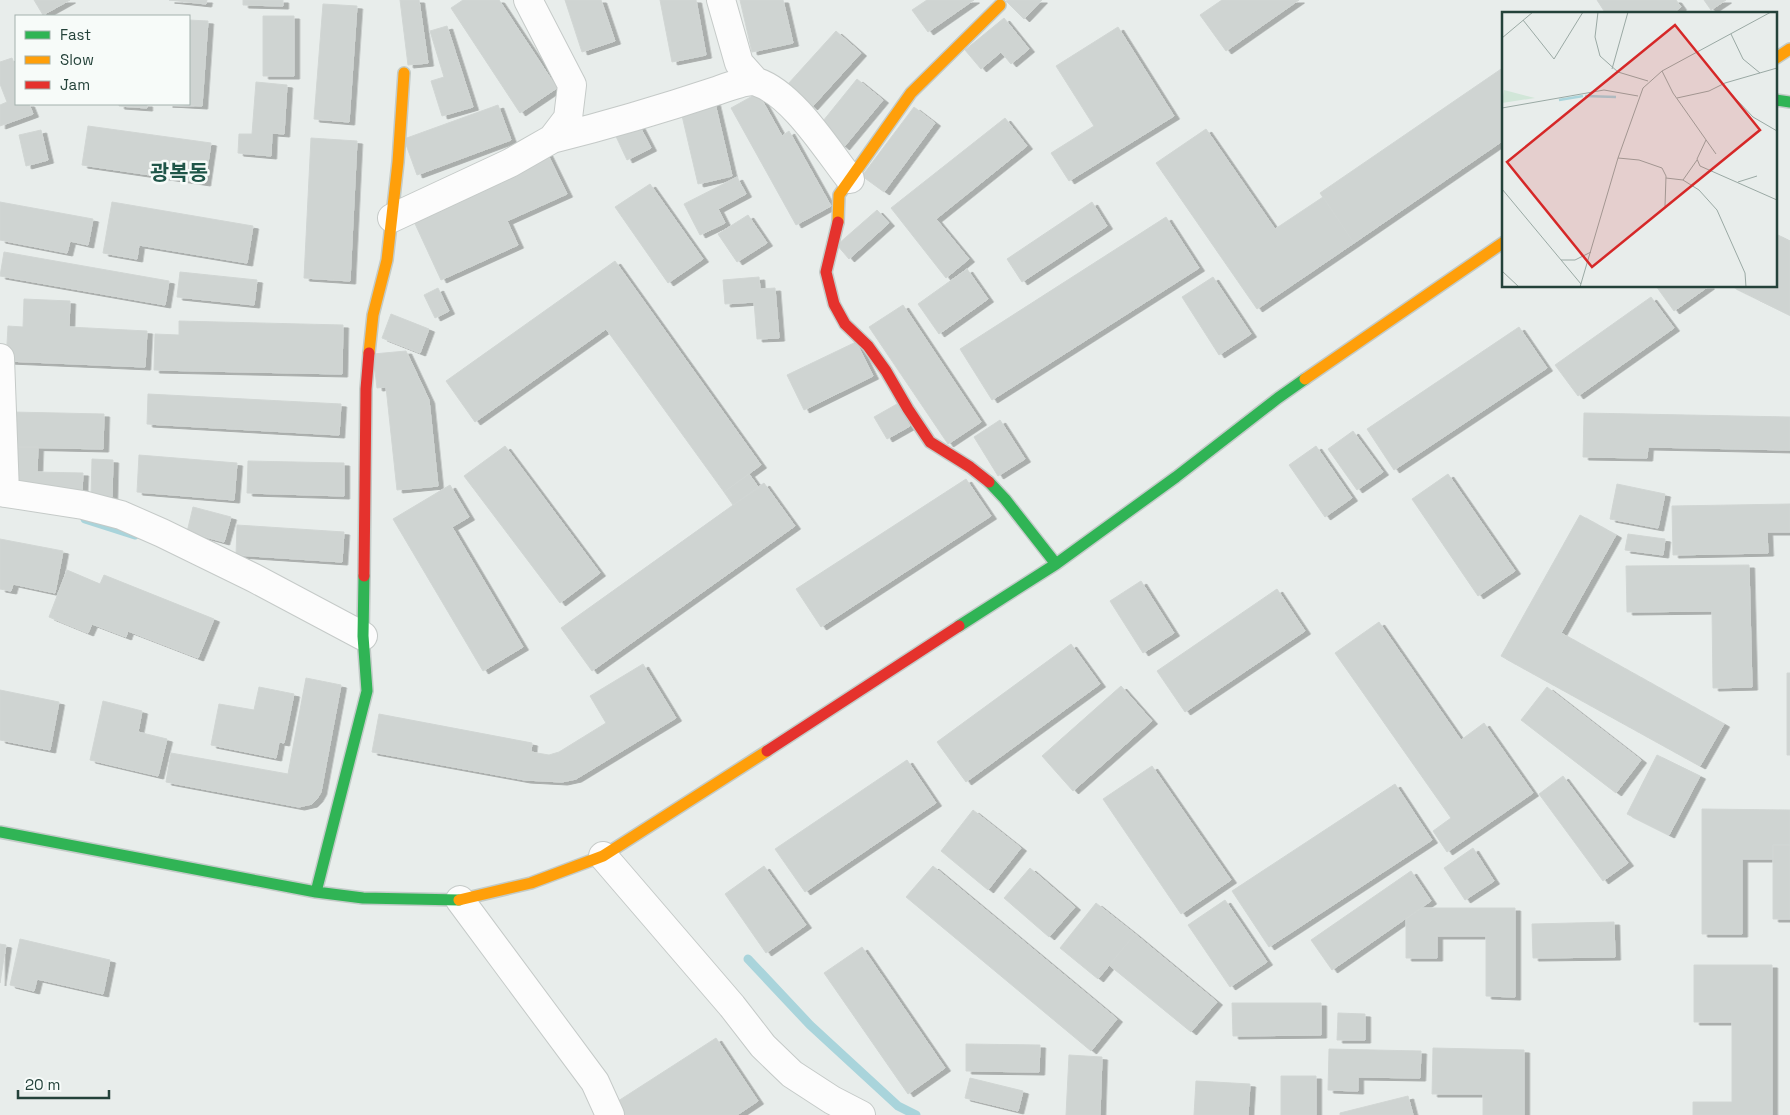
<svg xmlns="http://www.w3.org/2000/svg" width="1790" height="1115" viewBox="0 0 1790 1115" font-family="'Space Grotesk','Noto Sans KR',sans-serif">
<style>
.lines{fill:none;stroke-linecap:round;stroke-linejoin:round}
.stream{stroke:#a9d4db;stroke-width:9}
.building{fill:#cfd4d2;stroke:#d1d6d4;filter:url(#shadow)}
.street-casing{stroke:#c5cac8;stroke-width:30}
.fast-casing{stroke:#c3cbc8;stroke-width:14}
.slow-casing{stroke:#c3cbc8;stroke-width:14}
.jam-casing{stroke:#c3cbc8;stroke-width:14}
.street{stroke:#fcfcfc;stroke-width:28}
.fast{stroke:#30b455;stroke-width:11}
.slow{stroke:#ff9f0a;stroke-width:11}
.jam{stroke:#e5322d;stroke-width:11}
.labels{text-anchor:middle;stroke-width:5;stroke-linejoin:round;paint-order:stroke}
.quarter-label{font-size:21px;font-weight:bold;fill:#1f5548;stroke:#f7fbf9}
.inset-river{fill:none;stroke:#a9d4db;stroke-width:2.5}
.inset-road{fill:none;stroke:#9aa9a4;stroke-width:1}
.view{fill:#d62828;fill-opacity:0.15;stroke:#d62828;stroke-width:2.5}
.inset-edge{fill:none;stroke:#24423a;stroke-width:2.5}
</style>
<defs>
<filter id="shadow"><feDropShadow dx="5.5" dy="3" stdDeviation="0" flood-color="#0004"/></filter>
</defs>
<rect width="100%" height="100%" fill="#e8edeb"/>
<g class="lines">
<!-- stream -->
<path class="stream" d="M85,519L135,535
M748,959L810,1025L898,1106L916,1115"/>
</g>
<!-- building -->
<path class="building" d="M34,0H70L43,15Z
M169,0H207L206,4Z
M243,0H283V6L243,5Z
M400,0H419L428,63L408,65Z
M463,0H499L557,88L520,113L451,8Z
M565,0H601L615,41L582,52Z
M660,0H696L706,55L672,62Z
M740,0H783L793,43L752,52Z
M927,0H974L928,32L912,10Z
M1008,0H1042L1024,19L1006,1Z
M1222,0H1299L1226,51L1200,15Z
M1597,0H1676L1681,7L1672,14H1606Z
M1704,0H1726L1711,10Z
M323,4L357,6L349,122L314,119Z
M263,16H294V76H263Z
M1004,18L1029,49L1011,64L1001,52L981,69L965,50Z
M189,20L208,21L202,106L167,104H189Z
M447,26L473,107L442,116L431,81L444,77L430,31Z
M1118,27L1174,116L1069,181L1051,153L1094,126L1056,66Z
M836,31L861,53L812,107L788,84Z
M12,58L16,68V104H29L33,114L0,126V105L7,102L0,84V62Z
M1504,67V140L1354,243L1320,193Z
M857,79L883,100L844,147L819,126Z
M256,82L287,85L284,134L272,133L271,156L238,153L239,134H252Z
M758,93L782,136L789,131L831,206L796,225L731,108Z
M714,99L732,176L698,184L680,107Z
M119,104H147V108L119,106Z
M498,105L511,140L417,175L404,139Z
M914,107L935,123L884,192L862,176Z
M1005,118L1027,146L936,219L969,259L946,278L891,208Z
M636,119L651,148L627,160L613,130Z
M88,126L211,143L205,183L82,165Z
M1206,129L1275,229L1323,197L1354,243L1257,309L1156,163Z
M41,130L48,160L26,166L19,135Z
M311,138L357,141L350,281L304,278Z
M547,153L567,194L507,221L518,245L441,280L411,215Z
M737,177L746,194L718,209L725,223L700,235L684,204Z
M650,184L703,259L668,283L615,207Z
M0,202L93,219L88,245L70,241L67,253L0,240Z
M112,202L253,226L247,263L139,245L137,259L103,253Z
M1092,202L1107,226L1022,282L1007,259Z
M877,210L889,223L849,259L837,245Z
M748,215L767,243L737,262L718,234Z
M1166,217L1199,268L992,400L960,349Z
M1776,234L1790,241V315L1731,286H1776Z
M4,252L169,281L165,305L0,276Z
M615,261L761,465L724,492L606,329L475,422L446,381Z
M967,269L988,299L939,334L918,304Z
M180,272L257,280L254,305L177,297Z
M759,277L760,289L775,288L779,338L757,339L754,302L725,304L723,280Z
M1213,277L1251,334L1219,355L1182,297Z
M1656,286H1709L1674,311Z
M438,288L449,311L435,318L424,295Z
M1651,297L1674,328L1578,396L1555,365Z
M24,299L70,301L69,327L147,331L145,367L6,361L8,326L23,327Z
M903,305L981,422L948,444L869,327Z
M391,314L429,329L420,353L382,338Z
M179,321L343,325L342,374L154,370L155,334L179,335Z
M1519,327L1547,368L1394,470L1367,429Z
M856,342L873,376L804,410L787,375Z
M406,351L429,400L438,486L397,490L386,387L377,388L373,354Z
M148,394L341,404L339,435L147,424Z
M897,404L910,426L887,439L874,417Z
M13,412L104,414L103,449L12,447Z
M1584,413L1790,417V450L1648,447L1647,458L1583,457Z
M1000,420L1025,459L998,476L974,437Z
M1353,431L1383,472L1357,490L1328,449Z
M505,446L600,573L560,603L464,476Z
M1316,446L1352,498L1325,517L1289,465Z
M12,447H38L37,472L83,473L82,492L30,491L12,477Z
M139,455L237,463L234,500L137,492Z
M92,459L113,460L112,497L91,496Z
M248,461L344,463V496L247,493Z
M749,474L759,488L733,505L724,492Z
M1448,474L1515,571L1478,596L1412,499Z
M966,479L991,516L821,627L796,589Z
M764,483L795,526L592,671L561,628Z
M1617,484L1665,494L1658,528L1610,519Z
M450,485L469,517L452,527L523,647L483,671L393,519Z
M1790,504V532H1767L1768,553L1673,555L1672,506Z
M193,507L231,517L224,542L187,532Z
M1580,515L1616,535L1561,633L1724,724L1700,766L1501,656Z
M237,525L344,532L342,562L236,555Z
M1628,534L1665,539L1663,555L1625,550Z
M0,539L63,551L55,593L13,584L11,591L0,589Z
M1749,565L1752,687L1713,688L1712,611L1627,612L1626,566Z
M67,570L100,584L104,575L214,619L198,658L128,631L126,637L92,624L88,633L49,617Z
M1141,581L1174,633L1143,653L1110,601Z
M1277,589L1305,631L1185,712L1157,671Z
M1379,622L1461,740L1484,723L1533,793L1447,852L1433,831L1451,818L1335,653Z
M1071,644L1100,684L966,782L937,742Z
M643,664L676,718L576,779L562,782L525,780L372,752L379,714L532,743L531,752L549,755L559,752L606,723L590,696Z
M1787,673H1790V755H1787Z
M306,678L341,685L321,792L317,799L312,804L299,807L166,782L171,753L288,774Z
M1121,686L1152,721L1073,791L1042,756Z
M259,687L294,694L284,743L279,742L276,758L211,745L219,704L254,710Z
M1547,687L1641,760L1616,793L1521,720Z
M0,690L59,702L50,750L0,740Z
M103,701L142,711L138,732L167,739L158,776L90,760Z
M1657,755L1700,776L1669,835L1627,814Z
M907,760L936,803L805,892L775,849Z
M1152,766L1231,880L1181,914L1103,799Z
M1563,776L1628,863L1603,881L1539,794Z
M1395,784L1432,840L1269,947L1232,891Z
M1702,809L1790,810V845H1773V859H1742V934H1702Z
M973,810L1021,848L988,890L941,851Z
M1773,845H1790V919H1773Z
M1473,848L1494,881L1465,900L1444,868Z
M764,866L806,925L766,953L725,894Z
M933,866L1117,1019L1091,1051L906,897Z
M1030,868L1075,907L1049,937L1004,898Z
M1411,871L1431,901L1332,970L1311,940Z
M1225,900L1267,962L1230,987L1188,925Z
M1096,903L1135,934L1098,979L1060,948Z
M1422,908H1515V997L1486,996V936H1437V958H1406V919Z
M1614,922L1615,957L1533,958L1532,924Z
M1135,934L1217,1002L1191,1032L1109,965Z
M20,939L110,960L103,994L37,979L34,991L10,985Z
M0,944L6,945L0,983Z
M862,947L945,1068L908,1094L824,973Z
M1694,965H1772V1115H1693V1102H1732V1022H1694Z
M1232,1003H1321V1035L1233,1036Z
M1338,1013L1365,1014V1040H1337Z
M716,1038L758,1101L737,1115H623L615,1103Z
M966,1044L1040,1045L1039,1072L966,1071Z
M1433,1048L1524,1050V1115H1483V1094H1432Z
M1329,1049L1421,1051L1420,1078L1358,1077V1091L1328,1090Z
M1069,1055L1102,1057L1100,1115H1066Z
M1281,1076H1316V1115H1281Z
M970,1078L1023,1091L1018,1111L965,1098Z
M1196,1081L1250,1084L1248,1115H1194Z
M1408,1096L1413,1115H1340V1113Z"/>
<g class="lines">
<!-- street casing -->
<g class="street-casing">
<path id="street" d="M721,0L739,63L755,81
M552,139C608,125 662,109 716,91C725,88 748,79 757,82C793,94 827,150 850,179
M392,218L510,163L552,139L568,118L572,85L528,0
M0,358L5,493
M0,492L83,505L121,515L162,533L254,578L363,636
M603,856L732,1006L763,1046L792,1074L832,1100L861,1115
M460,900L595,1082L610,1115"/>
</g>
<!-- fast casing -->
<g class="fast-casing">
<path id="fast" d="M1776,100L1790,102
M989,482L1005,499L1056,564
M959,626L1056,564L1176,477L1278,398L1305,379
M0,832L316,892L363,898L459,900
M316,892L367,691L363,636L364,576"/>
</g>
<!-- slow casing -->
<g class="slow-casing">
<path id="slow" d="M1776,58L1790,49
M838,222L839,195L911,93L1000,5
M369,353L373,315L387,260L398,162L404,73
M1305,379L1504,242
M459,900L531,883L603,856L767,751"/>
</g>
<!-- jam casing -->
<g class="jam-casing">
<path id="jam" d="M838,222L826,272L834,304L845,324L868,346L886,371L908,409L930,442L970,467L989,482
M364,576L366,389L369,353
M767,751L959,626"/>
</g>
<!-- street -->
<use href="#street" class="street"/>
<!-- fast -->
<use href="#fast" class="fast"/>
<!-- slow -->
<use href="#slow" class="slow"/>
<!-- jam -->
<use href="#jam" class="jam"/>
</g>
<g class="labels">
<!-- quarter labels -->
<g class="quarter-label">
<text x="179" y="180">광복동</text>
</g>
</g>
<!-- overview -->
<g transform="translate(1502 12)">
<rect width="275" height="275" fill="#e8edeb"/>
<path d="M2,78L33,86L0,91Z" fill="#d1e6d8"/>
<path class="inset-river" d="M83,84L114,85M57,88L81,84"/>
<path class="inset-road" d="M96,0L93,25L98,44L116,60L146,69M21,8L52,47L81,0M229,22L241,47L258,61M0,26L31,0M110,57L126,0M160,59L171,81L214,142M220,72L251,105L275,119M175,86L207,79L223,71L275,56M0,96L102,78L136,84M204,128L195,147L198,154L275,188M116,146L137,148L160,156L164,164L163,194M164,166L181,168L195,148M181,168L197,178L215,198L243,261L244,275M236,170L255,164M0,177L79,272M59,248H73L89,240M0,259L17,275M78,275L116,146L141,76L160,59L269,0"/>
<path class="view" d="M173,13L258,118L90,255L5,150Z"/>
<rect width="275" height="275" class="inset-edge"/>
</g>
<!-- legend -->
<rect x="15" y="15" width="175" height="90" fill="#f7fbf9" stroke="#a3b1ad"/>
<rect x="25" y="31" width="25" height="8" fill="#30b455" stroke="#a3b1ad"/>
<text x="60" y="40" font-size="15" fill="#24423a">Fast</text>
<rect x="25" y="56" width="25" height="8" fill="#ff9f0a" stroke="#a3b1ad"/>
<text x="60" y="65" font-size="15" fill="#24423a">Slow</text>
<rect x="25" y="81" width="25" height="8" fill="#e5322d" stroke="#a3b1ad"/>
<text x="60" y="90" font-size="15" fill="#24423a">Jam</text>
<!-- scale -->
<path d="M18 1090v8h91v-8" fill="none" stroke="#24423a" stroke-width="2.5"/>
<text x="25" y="1090" font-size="15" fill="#24423a" stroke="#f7fbf9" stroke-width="4" paint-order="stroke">20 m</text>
</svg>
